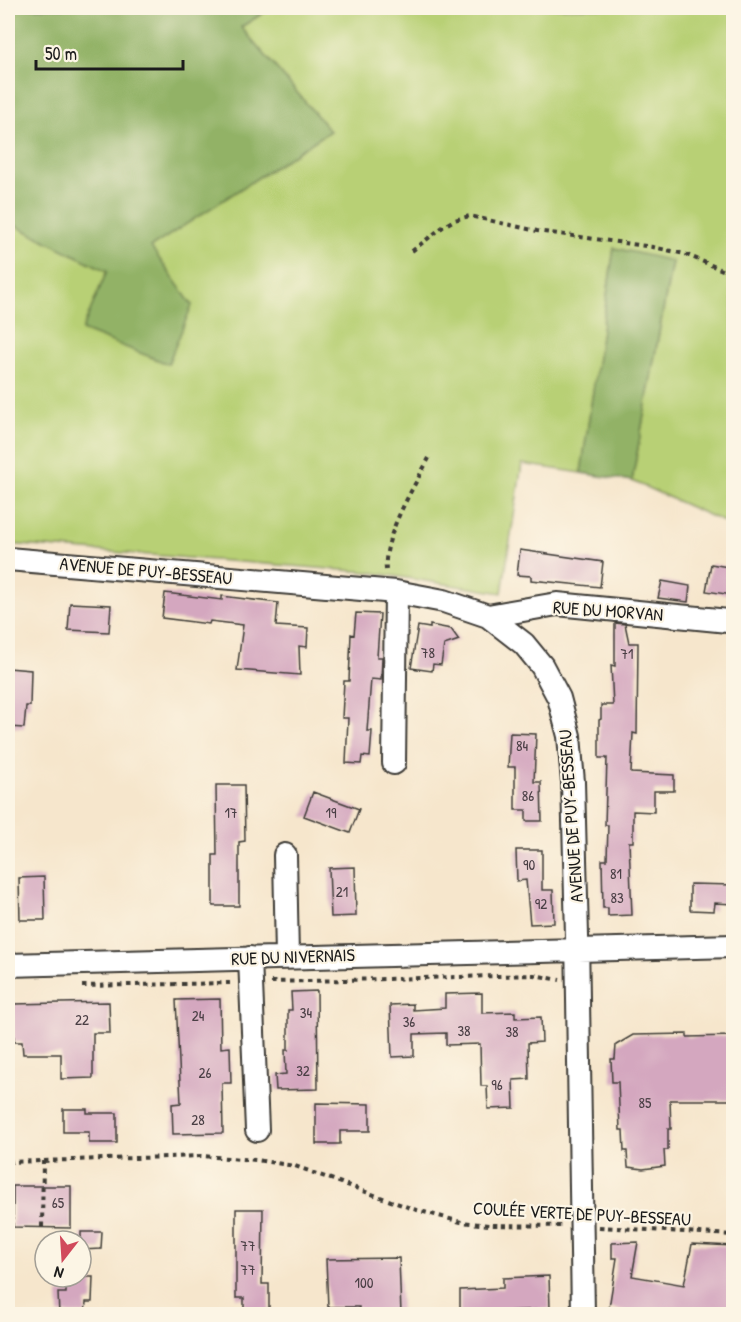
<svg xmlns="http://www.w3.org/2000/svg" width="741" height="1322" viewBox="0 0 741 1322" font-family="'Patrick Hand',sans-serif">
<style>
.green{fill:#b8d074;stroke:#6a7648;stroke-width:1.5}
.forest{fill:#92b266;stroke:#576741;stroke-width:1.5}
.building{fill:#d4a7bf}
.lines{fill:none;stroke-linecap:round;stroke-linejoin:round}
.minor-casing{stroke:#3d3a36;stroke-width:26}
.path{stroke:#3d3a36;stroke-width:4;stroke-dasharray:4.5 4.5;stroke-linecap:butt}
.minor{stroke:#fff;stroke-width:22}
.labels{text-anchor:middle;stroke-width:4.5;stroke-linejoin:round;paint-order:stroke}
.number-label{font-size:15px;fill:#4a3f45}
.street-label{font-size:18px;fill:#1c1c1c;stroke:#fcf5e5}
</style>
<rect width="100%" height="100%" fill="#fcf5e5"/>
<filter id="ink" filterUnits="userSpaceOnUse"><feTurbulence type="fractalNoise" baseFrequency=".0167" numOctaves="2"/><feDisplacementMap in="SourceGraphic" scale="12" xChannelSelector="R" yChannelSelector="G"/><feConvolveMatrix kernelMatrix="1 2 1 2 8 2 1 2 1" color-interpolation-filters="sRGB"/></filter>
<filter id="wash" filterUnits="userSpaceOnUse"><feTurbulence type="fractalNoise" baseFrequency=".008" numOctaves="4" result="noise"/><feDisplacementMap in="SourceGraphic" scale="24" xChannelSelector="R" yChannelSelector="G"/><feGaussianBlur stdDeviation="1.35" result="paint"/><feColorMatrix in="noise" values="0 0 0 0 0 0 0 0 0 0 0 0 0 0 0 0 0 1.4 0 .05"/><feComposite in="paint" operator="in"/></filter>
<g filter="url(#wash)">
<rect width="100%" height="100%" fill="#f6e6cc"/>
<!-- green -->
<path class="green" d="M271,8H733V526L632,481L672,262L614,248L581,473L522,464L502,593L368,572L8,544V222L107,271L83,329L192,305L150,247L330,131L241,27Z"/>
<!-- forest -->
<path class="forest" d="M8,8H271L241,27L330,131L151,247L192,305L168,364L82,330L107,271L8,222Z
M614,248L672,261L632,481L581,473Z"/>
<g id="blocks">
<!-- building -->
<path class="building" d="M520,550L603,562L600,587L531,580V576L517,575Z
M711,564L734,568L732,595L706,591Z
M662,581L690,586L688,602L658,598Z
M165,593L222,600V596L278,603L276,626L308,628L307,647L299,646L300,675L237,670L243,625L210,621L209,624L162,618Z
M70,603L111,605L109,632L68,630Z
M356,613L380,614L377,657H382L381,680L371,679L367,731H372L370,757L362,756L361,764L346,763L348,718H342L344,681H349L351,634L354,635Z
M615,623L625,624L629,643H638L637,734L633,733L631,773L674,775V791H654V812L633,811V842H629L632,915L608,916V908H603L602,860H607L608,825H605L607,758H599V720L601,719V705H613L611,665L615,666Z
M430,625L451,629L459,640L444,645L441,665L433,664L432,671L411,668L418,626L430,628Z
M8,668L31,670L30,706H26L24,728L8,727Z
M510,733L536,734L534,782H541L542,821H526V810H515V767H508Z
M216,785H244L245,841L239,842V906H213V855H217Z
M313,792L359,809L350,833L304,816Z
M516,850H542V890H553L554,923L530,924L526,880L517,881Z
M355,867L356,916L331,917L329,868Z
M44,877L45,920H20L19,878Z
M690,884L734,885V904L715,903L714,911L690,910Z
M317,991L318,1089L276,1090L275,1075L286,1074L285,1050H288V1010H292L291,992Z
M482,993V1013L515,1012V1018L541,1017L542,1042L528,1043L529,1079L513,1080L514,1108L488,1109L487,1086H481L480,1044L446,1045V1033L414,1034V1056L392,1057L390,1005L413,1004V1010L445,1008V994Z
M220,999L221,1048L230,1047L231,1083H222L223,1133L173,1134L172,1104L181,1103L176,1000Z
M109,1002L110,1033H93V1078L61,1079V1054H23L22,1042H14L13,1004Z
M687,1034V1037L734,1036V1100H670L671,1129H668V1150H664L665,1166L643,1169L628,1167L627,1151H624L623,1130H620L618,1082H612L611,1059H615L616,1045L633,1035Z
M316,1103L370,1104V1131H340V1144H316Z
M63,1109H87V1113H117V1143H89V1132H63Z
M13,1186H71V1228L13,1227Z
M236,1209H263L262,1284H269V1314H244V1298H236Z
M81,1232H102L101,1249L81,1250Z
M638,1242L632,1276L684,1285L692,1244L734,1246V1314H642L609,1308L617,1258H612V1243Z
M399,1258L401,1314H359V1307H328L326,1259Z
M549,1276L550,1309L504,1311V1314H460V1290L503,1288V1278Z
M66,1277H93L92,1302H86L85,1314H59L58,1293H66Z"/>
</g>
</g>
<g filter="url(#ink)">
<use href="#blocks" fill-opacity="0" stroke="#3d3a36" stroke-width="1.5"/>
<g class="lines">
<!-- minor casing -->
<g class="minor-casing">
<path id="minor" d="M8,559L396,592L444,601L488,616L524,644L542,666L559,698L569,736L573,782L577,936L583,1314
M488,616L557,604L728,621
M394,763L396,592
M285,855L287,957
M250,958L257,1130
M8,965L734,946"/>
</g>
<!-- path -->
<path class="path" d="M412,251L444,226L454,220L470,216L537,231L653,247L685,254L734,275
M386,570C383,535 413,489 429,458
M271,982L534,975L560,980
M82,986L230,983
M9,1131L10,1162
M8,1162L201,1156L256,1160L295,1166L413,1209L461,1222L489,1225L562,1226
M42,1227L43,1161
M599,1227L734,1235"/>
<!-- minor -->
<use href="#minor" class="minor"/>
</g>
</g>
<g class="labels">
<!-- number labels -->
<g class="number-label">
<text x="428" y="658">78</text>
<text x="627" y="659">71</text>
<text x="522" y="751">84</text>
<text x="528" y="801">86</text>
<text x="231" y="818">17</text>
<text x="331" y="818">19</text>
<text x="529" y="870">90</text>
<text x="616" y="879">81</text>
<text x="342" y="897">21</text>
<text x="617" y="903">83</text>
<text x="541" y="909">92</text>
<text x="306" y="1018">34</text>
<text x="198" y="1021">24</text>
<text x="82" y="1025">22</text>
<text x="409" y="1027">36</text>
<text x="464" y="1036">38</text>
<text x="512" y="1037">38</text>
<text x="303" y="1076">32</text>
<text x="205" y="1078">26</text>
<text x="497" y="1090">96</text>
<text x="645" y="1108">85</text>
<text x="198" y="1125">28</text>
<text x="58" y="1208">65</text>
<text x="248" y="1251">77</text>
<text x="248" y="1275">77</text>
<text x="364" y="1288">100</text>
</g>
<!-- street labels -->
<g class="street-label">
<text transform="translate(146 571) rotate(5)" y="6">AVENUE DE PUY-BESSEAU</text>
<text transform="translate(608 611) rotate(4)" y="6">RUE DU MORVAN</text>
<text transform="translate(571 816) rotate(-94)" y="6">AVENUE DE PUY-BESSEAU</text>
<text transform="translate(293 957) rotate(-2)" y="6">RUE DU NIVERNAIS</text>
<text transform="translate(582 1214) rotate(3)" y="6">COULÉE VERTE DE PUY-BESSEAU</text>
</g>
</g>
<!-- margin -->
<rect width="741" height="1322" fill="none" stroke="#fcf5e5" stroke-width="30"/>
<!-- north arrow -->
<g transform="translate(63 1259) rotate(197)"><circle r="28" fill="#fcf5e5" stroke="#a29e95" stroke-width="1.5"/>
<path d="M0-4.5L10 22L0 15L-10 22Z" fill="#d1495b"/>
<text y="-9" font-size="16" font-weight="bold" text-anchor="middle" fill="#1c1c1c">N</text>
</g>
<!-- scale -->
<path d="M36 60v9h147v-9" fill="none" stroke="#1c1c1c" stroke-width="3"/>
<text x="45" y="60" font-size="18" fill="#1c1c1c" stroke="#fcf5e5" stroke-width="4.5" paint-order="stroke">50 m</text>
</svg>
